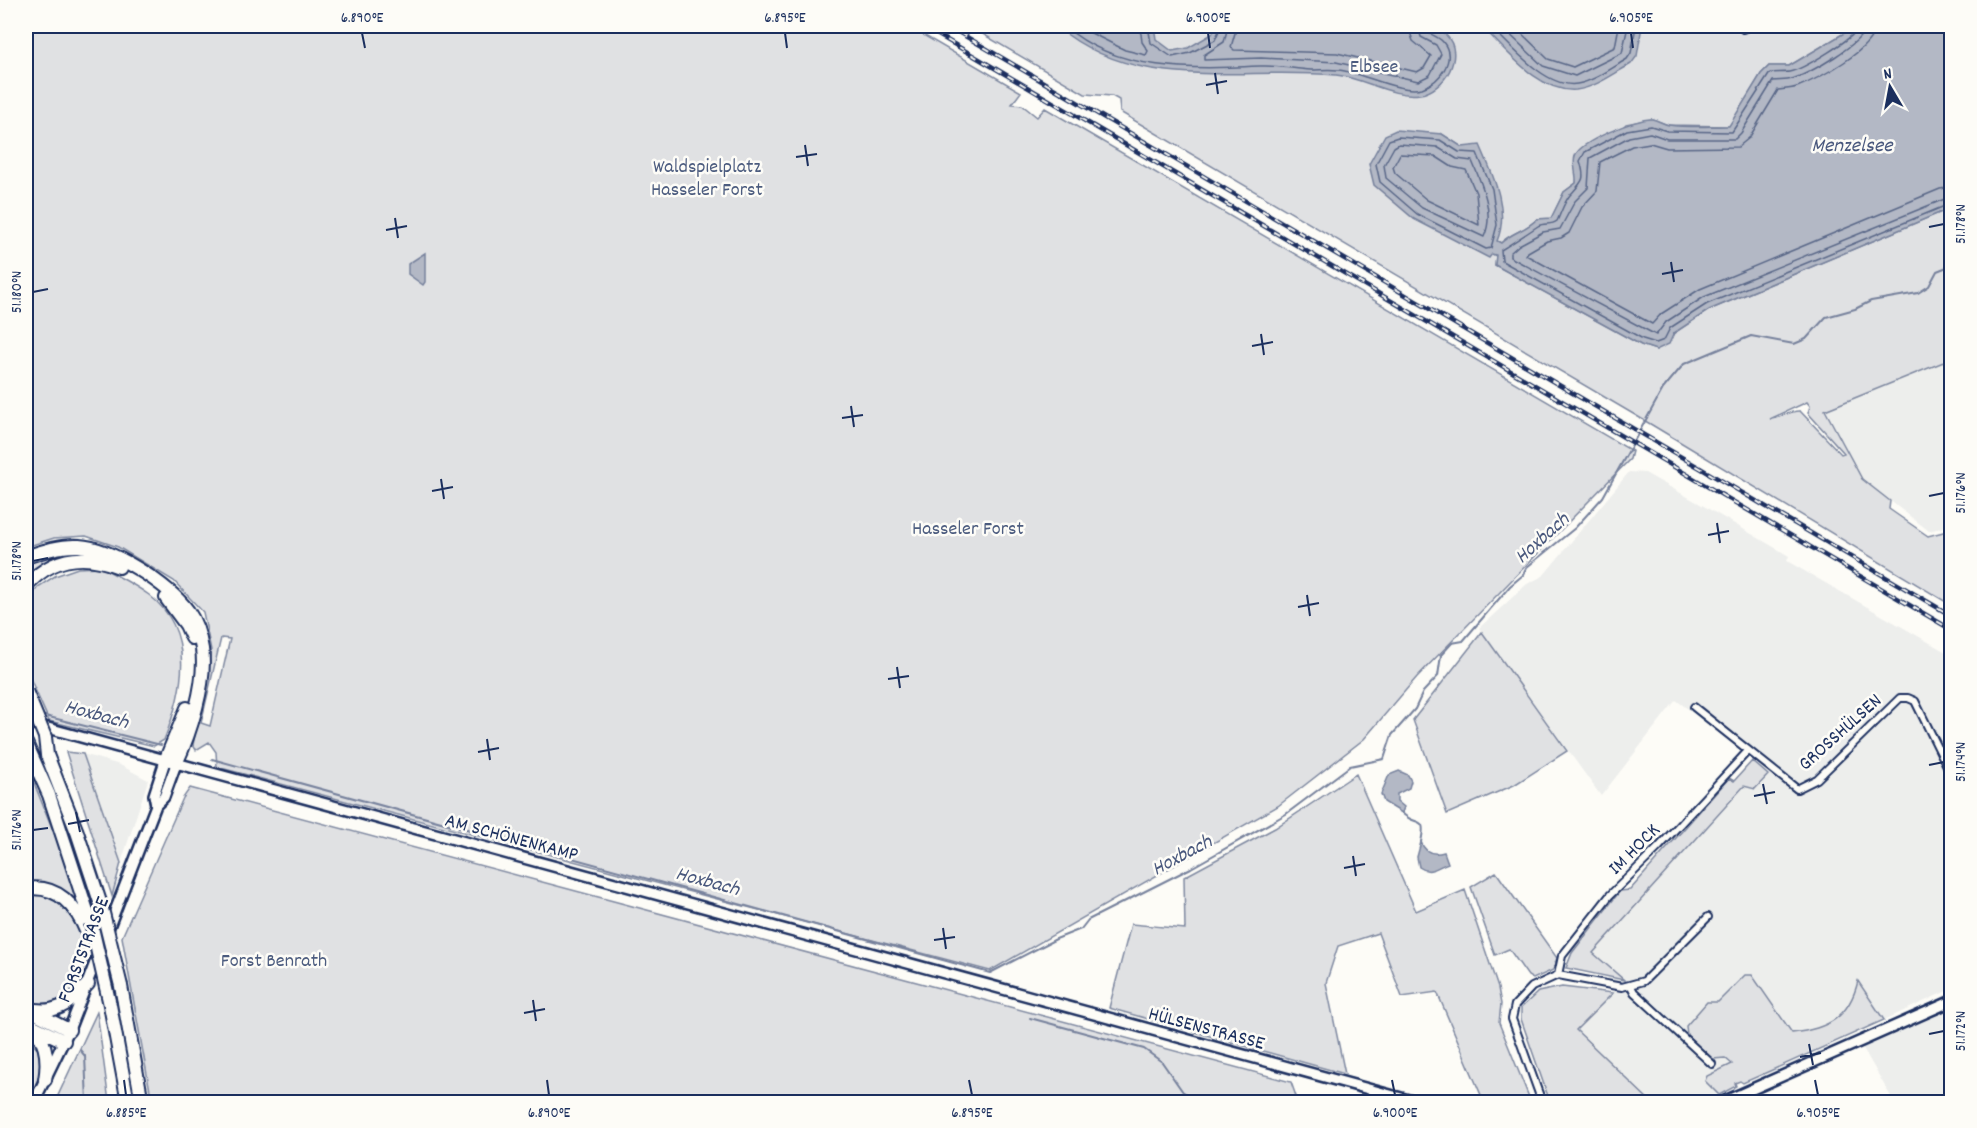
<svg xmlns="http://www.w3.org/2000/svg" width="1977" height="1128" viewBox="0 0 1977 1128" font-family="Dekko,sans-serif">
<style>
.built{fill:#edeeec}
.green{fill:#e0e1e3;stroke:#7e88a0;stroke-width:1.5;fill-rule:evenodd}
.water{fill:#b3b8c5;stroke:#76819c;stroke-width:1.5}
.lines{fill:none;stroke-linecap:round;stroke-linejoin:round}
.shore{stroke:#586687;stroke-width:1.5}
.stream{stroke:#76819c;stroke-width:2}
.minor-casing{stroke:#1b2f5e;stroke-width:10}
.secondary-casing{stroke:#1b2f5e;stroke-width:14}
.motorway-casing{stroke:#1b2f5e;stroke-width:16}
.minor{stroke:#fdfcf7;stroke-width:6}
.secondary{stroke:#fdfcf7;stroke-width:9}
.motorway{stroke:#fdfcf7;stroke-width:12}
.rail-casing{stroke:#1b2f5e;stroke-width:4.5}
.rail{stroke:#fdfcf7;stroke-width:2;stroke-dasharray:7;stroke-linecap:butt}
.motorway-bridge-casing{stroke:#1b2f5e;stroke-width:16;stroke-linecap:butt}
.motorway-bridge{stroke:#fdfcf7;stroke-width:12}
.ticks{fill:none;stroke:#1b2f5e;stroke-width:2}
.labels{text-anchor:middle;stroke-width:5;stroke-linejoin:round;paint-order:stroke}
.park-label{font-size:20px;fill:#4c5c7f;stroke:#fdfcf7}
.street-label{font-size:20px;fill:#1b2f5e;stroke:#fdfcf7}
.water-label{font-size:21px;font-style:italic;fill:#49587d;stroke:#fdfcf7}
.neatline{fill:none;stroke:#1b2f5e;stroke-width:2}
.ticks-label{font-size:15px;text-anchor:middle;fill:#1b2f5e}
</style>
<rect width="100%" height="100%" fill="#fdfcf7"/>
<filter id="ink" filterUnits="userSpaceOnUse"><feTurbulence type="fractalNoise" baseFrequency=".0167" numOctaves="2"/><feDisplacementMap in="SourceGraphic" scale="12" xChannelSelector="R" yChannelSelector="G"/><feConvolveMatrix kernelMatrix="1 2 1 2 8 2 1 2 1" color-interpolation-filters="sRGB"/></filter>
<g filter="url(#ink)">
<!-- built -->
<path class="built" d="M1951,359V525L1929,531L1862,479L1825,409Z
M1629,472L1645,473L1702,505L1789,556L1787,561L1951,655V989L1783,1067L1743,1083L1740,1081L1735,1083L1736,1086L1706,1102H1651L1576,1030L1615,991L1588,945L1758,763L1702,708L1696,715L1676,700L1601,796L1479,628L1527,584L1543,576Z
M83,754L120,765L148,780L121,863Z
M1951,992V1102H1894L1860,1043Z"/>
<!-- green -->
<path class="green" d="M26,26H908L1021,92L1012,104L1022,105L1037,117L1045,108L1632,451L1630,459L1417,677L1364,739L1278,806L990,971L217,767L216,752L209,742L196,750L193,745L211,650L203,612L174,581L118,547L86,536L54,538L26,547ZM221,638L230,639L210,726L201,723Z
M969,26H1856L1789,66H1769L1761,74L1730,126L1668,125L1652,119L1626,124L1578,172L1576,183L1564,192L1551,219H1537C1527,230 1512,232 1501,243L1497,241L1462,147L1442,134L1492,254L1496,256L1495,265L1641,345L1656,350L1674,333L1709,310L1951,208V359L1825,410L1862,479L1890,501L1889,509L1928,536L1951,530V605L1652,425L1120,112L1119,100L1112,96L1085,94ZM1807,402L1810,406L1808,413L1844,453L1841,454L1800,411C1789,410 1781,419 1770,419Z
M80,550L90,555L26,584V561L46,555Z
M101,567C117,576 134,584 149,595C197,632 183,692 164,740L154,746L49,721L26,669V604L38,587L55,576L78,568Z
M1482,632L1567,751L1514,785L1447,814L1413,720Z
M66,752L83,754L121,863L112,896Z
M1752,761L1768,775L1755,789L1744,786L1593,953L1624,980L1566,968L1572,953L1620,891L1630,890L1729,778L1734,781Z
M26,763L58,843L79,908L26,885Z
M1356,774L1416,911L1465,890L1498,988L1501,1004L1499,1023L1531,1102H1484L1437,992L1402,997L1378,933L1338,946L1326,983L1345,1074L1109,1008L1131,924L1185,929L1184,877L1275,828Z
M190,788L1291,1082L1298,1102H152L122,937L183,798Z
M1496,872L1557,958L1553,970L1533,979L1528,976L1509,949L1495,955L1471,887Z
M26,893C78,897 77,925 89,969C69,1008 67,1006 26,1005Z
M1745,975H1752L1792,1033C1827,1029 1849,1018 1858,981L1884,1020L1743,1083L1740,1081L1735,1083L1736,1086L1719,1095L1705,1081L1707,1076L1732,1064L1725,1058L1713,1059L1687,1035L1686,1026L1707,1002H1718Z
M1562,987L1613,993L1576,1030L1651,1102H1550L1521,1019V1008L1538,992Z
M97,1012L109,1102H55Z
M26,1027C52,1052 41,1073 28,1102Z"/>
<!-- water -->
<path class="water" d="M1056,26H1154L1156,39L1172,51L1188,48L1212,34L1216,26H1426C1432,28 1441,31 1446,35C1466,55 1444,91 1420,94C1392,98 1364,78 1336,75C1238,66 1139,95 1056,26Z
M1481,26H1642L1637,56L1631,64C1615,73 1595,88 1576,90C1538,93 1506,49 1481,26Z
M1856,26H1951V208L1709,310L1674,333L1669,344L1656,350L1641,345L1495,265L1496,255L1492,254L1489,258L1414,219L1374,185L1369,164L1385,135L1396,130L1442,134L1462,147L1480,145C1493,175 1510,210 1497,241L1501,243C1512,232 1527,230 1537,219L1551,218L1564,192L1576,183C1577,174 1572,164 1575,156C1579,142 1637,118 1652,119C1658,120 1663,124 1669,125C1689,128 1710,126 1729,126L1761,74L1769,66H1789Z
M425,253V282L423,285L408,274V264Z
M1399,771L1408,775L1411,781L1409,788L1397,794V801L1404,807L1402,813L1384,802L1381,794L1389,775Z
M1421,842C1425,853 1434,855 1444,852L1448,863C1437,867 1430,875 1419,867L1417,857Z"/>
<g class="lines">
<!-- shore -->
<path class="shore" d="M1065,26C1116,73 1196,69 1261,66C1277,65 1294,69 1311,70C1320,70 1329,69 1338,70C1361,72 1400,94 1422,88C1440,82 1457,59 1443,42C1439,37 1432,35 1427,32L1425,26
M1077,26L1125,50L1146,55L1148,51L1142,42L1140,26
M1148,26L1151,43L1172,57L1190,53L1215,40L1221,26
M1228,26L1224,42L1204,55V60L1261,58L1336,62L1418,81L1430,75L1441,54L1436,45L1421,37L1418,26
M1237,26L1231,47L1234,50L1337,53L1417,72L1424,68L1431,56L1413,41L1408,26
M1490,26C1510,45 1546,89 1577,84C1594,81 1612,68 1627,59L1631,53L1636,26
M1501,26L1543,66L1575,76L1622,53L1628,26
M1514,26L1548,59L1573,67L1615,47L1619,26
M1859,26C1857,37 1802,70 1789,72C1783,73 1776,72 1770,73L1732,132L1667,131L1651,126L1627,130L1585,152L1580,161C1586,180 1583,181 1570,195C1564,202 1561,213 1557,221C1551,226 1544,222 1538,226C1526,234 1514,242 1501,250L1502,261L1643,339L1656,343L1664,340L1670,328L1707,304L1952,203
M1866,26C1865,42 1808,75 1792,79C1786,81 1779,80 1773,81L1741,133L1735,139H1667L1650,133L1629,137L1590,158L1588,188L1575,201L1560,229L1543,232L1519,245L1510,253V257L1656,335L1666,322L1704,297L1952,196
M1875,26C1874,50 1818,79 1797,87C1791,89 1784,89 1778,90L1749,138L1738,147L1667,148L1650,143L1632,146L1600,162L1597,191L1582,207L1569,233L1561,238L1547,241L1528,252L1526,255L1652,324L1661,314L1700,289L1940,189L1952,187
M1398,137L1440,140L1459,152L1477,153L1492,189L1497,225L1491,248L1486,249L1417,214L1380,182L1376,164L1389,140Z
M1399,144L1437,147L1457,159L1472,161C1482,184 1495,213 1484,237L1422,208L1386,178L1384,165L1394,147Z
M1400,154L1435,156L1452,167L1466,170L1476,193L1479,225L1427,200L1395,173L1393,167Z"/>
<!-- stream -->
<path class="stream" d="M41,715L161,745
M212,759L990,973L1056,939L1081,929L1088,920L1191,868L1286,814L1350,766L1384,759L1392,735L1415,709L1423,692L1438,676L1441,655L1452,643L1463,641L1510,586L1523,575L1527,567L1575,528L1603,497L1663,389L1684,364L1751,336L1794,344L1806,339L1826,317L1855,309L1871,301L1918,293L1929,286L1937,271L1952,265
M1402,813C1417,828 1427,814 1421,842
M1030,1018L1144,1049L1162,1062L1183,1092L1202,1102
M26,1038L38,1049
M80,1050L85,1056L87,1102"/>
<!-- minor casing -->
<g class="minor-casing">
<path id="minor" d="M1743,29L1750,26
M1694,707L1797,789L1817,779L1900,698H1908L1915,701L1952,776
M1558,975L1562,956L1610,895L1658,848L1745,754
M1631,986L1634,992L1712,1064
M1542,1102L1512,1019L1515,1005L1532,987L1558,975L1622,987L1644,981L1708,917"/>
</g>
<!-- secondary casing -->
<g class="secondary-casing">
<path id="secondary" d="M26,722L1416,1102
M156,805L154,795L165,761
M34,1102L69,1030L156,805L164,797L176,764
M1723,1102L1952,1001"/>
</g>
<!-- motorway casing -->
<g class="motorway-casing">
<path id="motorway" d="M26,557C43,551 61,545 79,546C112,548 168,584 188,611C195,621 200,636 202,649C207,682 190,734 176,764
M26,586C52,557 83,552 119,567
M166,598L186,625L192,638
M26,743L49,795L91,923
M47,755L77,832L101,905
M165,761L187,708
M26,889C58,884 76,906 87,933
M121,986L142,1102
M110,1005L128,1102
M26,1008C54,1016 69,1005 88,984
M35,1013L69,1030
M26,1021C46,1037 49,1056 45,1080
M33,1026L64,1041"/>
</g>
<!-- minor -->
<use href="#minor" class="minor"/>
<!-- secondary -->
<use href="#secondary" class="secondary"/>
<!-- motorway -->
<use href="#motorway" class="motorway"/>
<!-- rail casing -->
<g class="rail-casing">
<path id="rail" d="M923,26L1952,630
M948,26L1952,616"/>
</g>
<!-- rail -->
<use href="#rail" class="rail"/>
<!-- motorway-bridge casing -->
<g class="motorway-bridge-casing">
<path id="motorway-bridge" d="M26,691L45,737L47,755
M101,905L121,986
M91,923L110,1005"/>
</g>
<!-- motorway-bridge -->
<use href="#motorway-bridge" class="motorway-bridge"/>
</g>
</g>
<!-- ticks -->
<path class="ticks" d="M362,33L365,48M785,33L787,48M1208,33L1210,48M1631,33L1633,48M1215,73L1218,94M1206,85L1227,81M805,145L808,166M796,157L817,154M395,218L398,238M1929,227L1944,224M386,230L407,226M1671,262L1674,282M1662,274L1683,270M33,292L48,289M1261,334L1264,355M1252,346L1273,342M851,406L854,427M842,418L863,415M441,479L444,499M432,491L453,487M1929,496L1944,493M1717,523L1720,543M1708,535L1729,531M33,561L48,558M1307,595L1310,616M1298,607L1319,603M897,667L900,688M888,679L909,676M487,739L490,760M478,752L499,748M1929,765L1944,762M1763,784L1767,804M1754,796L1775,792M76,812L80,832M68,824L89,820M33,830L48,828M1353,856L1356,876M1344,868L1365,864M943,928L946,949M934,940L955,937M533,1000L536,1021M524,1013L545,1009M1929,1034L1944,1031M1809,1044L1813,1065M1800,1057L1821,1053M124,1080L126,1095M547,1080L549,1095M969,1080L972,1095M1392,1080L1395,1095M1815,1080L1818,1095"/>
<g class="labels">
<!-- park labels -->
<g class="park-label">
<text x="1374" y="72">Elbsee</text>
<text x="707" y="172">Waldspielplatz<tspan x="707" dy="23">Hasseler Forst</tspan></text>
<text x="968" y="534">Hasseler Forst</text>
<text x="274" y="966">Forst Benrath</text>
</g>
<!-- street labels -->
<g class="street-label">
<text transform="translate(1839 731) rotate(-42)" y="7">GROSSHÜLSEN</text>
<text transform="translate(512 836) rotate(15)" y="7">AM SCHÖNENKAMP</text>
<text transform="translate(1633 848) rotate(-45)" y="7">IM HOCK</text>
<text transform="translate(82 949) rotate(-69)" y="7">FORSTSTRASSE</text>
<text transform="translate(1207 1027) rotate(15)" y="7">HÜLSENSTRASSE</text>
</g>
<!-- water labels -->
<g class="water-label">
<text x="1852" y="151">Menzelsee</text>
<text transform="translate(1541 537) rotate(-42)" y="7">Hoxbach</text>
<text transform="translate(97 713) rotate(15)" y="7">Hoxbach</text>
<text transform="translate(1181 854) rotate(-28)" y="7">Hoxbach</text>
<text transform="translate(708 880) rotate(15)" y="7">Hoxbach</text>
</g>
</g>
<!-- margin -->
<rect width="1977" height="1128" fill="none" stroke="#fdfcf7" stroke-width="66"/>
<!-- north arrow -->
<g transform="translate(1890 87) rotate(350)" stroke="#fdfcf7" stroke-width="4.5" paint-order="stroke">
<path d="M0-4.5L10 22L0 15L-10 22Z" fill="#1b2f5e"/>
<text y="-9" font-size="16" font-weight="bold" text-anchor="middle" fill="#1b2f5e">N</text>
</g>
<rect x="33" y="33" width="1911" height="1062" class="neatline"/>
<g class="ticks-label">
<text x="362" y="22">6.890°E</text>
<text x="785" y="22">6.895°E</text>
<text x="1208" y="22">6.900°E</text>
<text x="1631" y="22">6.905°E</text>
<text transform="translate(1960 224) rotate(-90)" y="5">51.178°N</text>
<text transform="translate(16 292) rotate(-90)" y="5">51.180°N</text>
<text transform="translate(1960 493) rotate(-90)" y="5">51.176°N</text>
<text transform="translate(16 561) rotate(-90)" y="5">51.178°N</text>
<text transform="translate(1960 762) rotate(-90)" y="5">51.174°N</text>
<text transform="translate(16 830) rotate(-90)" y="5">51.176°N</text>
<text transform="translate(1960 1031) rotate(-90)" y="5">51.172°N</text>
<text x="126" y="1117">6.885°E</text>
<text x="549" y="1117">6.890°E</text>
<text x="972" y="1117">6.895°E</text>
<text x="1395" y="1117">6.900°E</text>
<text x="1818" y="1117">6.905°E</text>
</g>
</svg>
